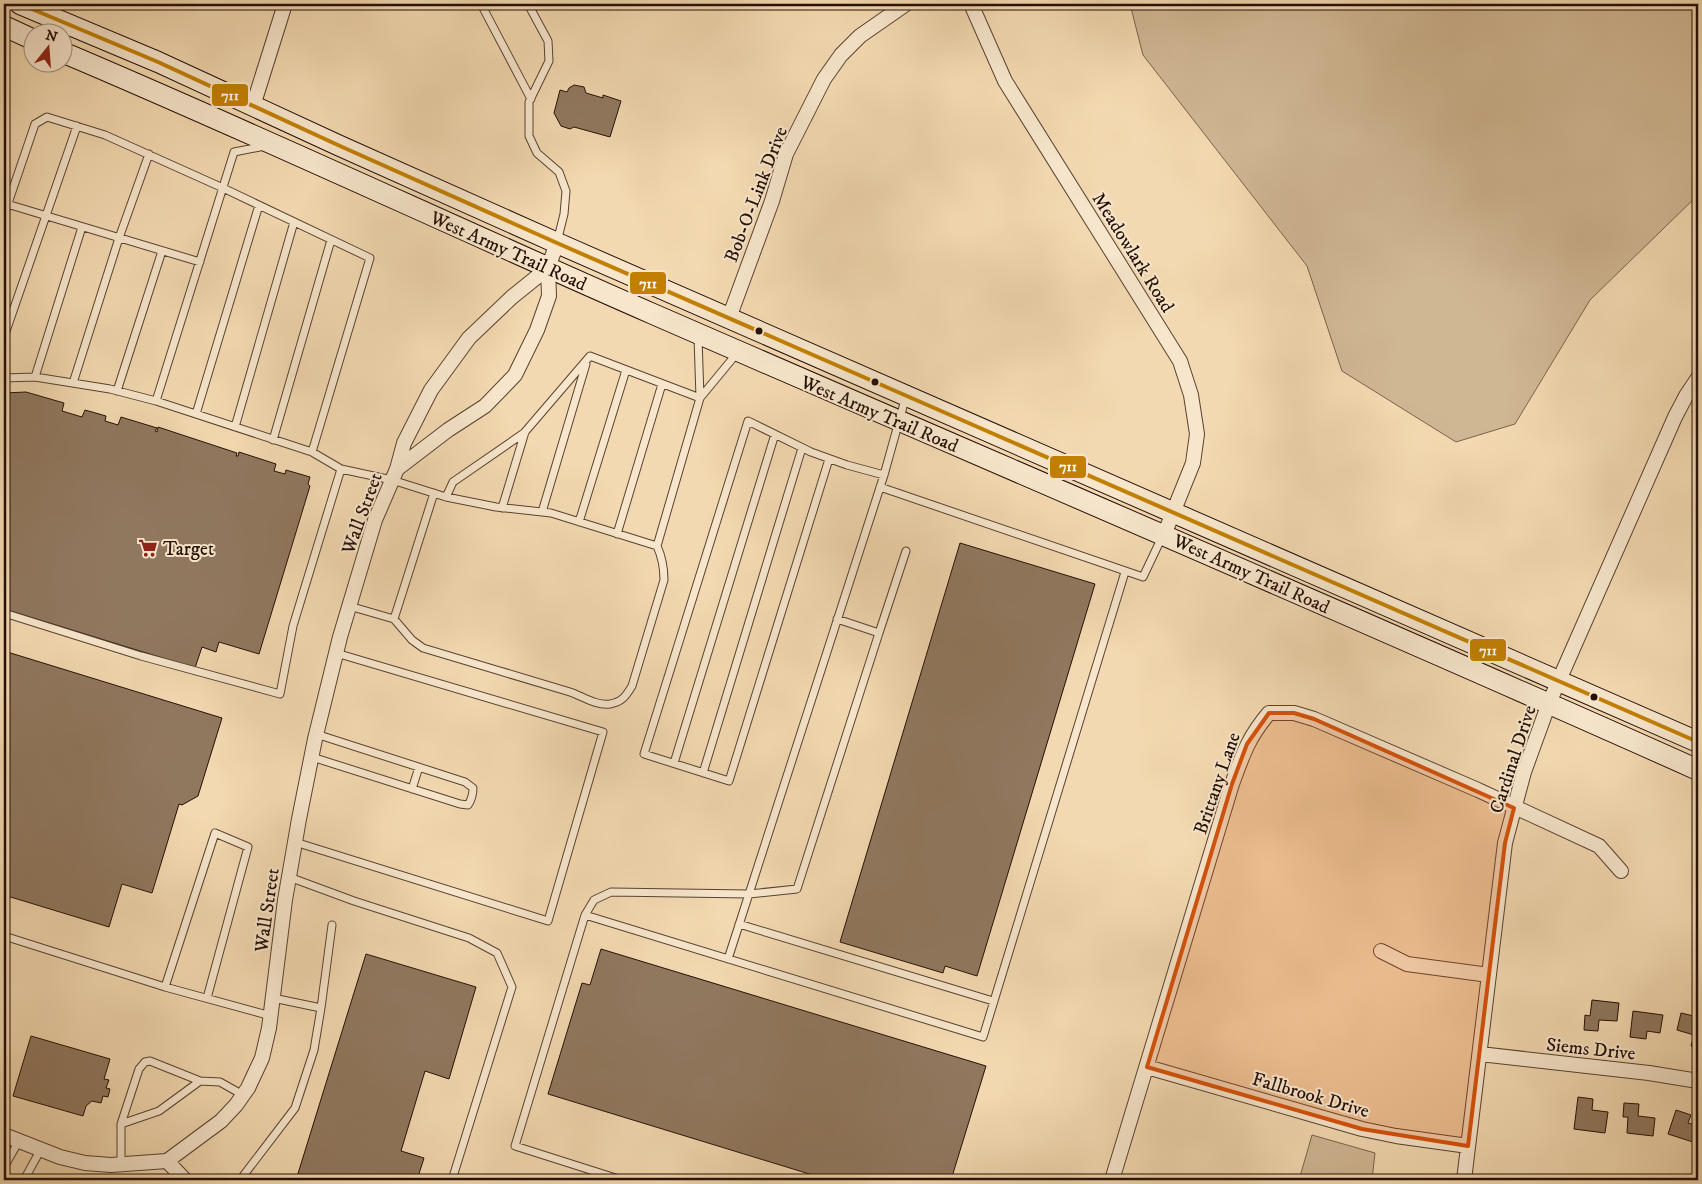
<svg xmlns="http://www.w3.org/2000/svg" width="1702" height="1184" viewBox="0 0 1702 1184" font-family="'IM FELL DW Pica',serif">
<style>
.green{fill:#d0b794;stroke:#7a634d}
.building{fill:#90785f;stroke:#250f06}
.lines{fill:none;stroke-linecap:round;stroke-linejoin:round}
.service-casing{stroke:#584231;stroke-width:9}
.minor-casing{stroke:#584231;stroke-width:16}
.secondary-casing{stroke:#250f06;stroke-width:22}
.service{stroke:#f7e6cc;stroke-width:7}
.minor{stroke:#f7e6cc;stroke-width:14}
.secondary{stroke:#f7e6cc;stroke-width:20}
.bus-1-casing{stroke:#f7e6cc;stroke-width:8}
.bus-1{stroke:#c28002;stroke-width:4}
.marked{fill:#d4520b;fill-opacity:0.2;stroke:#d4520b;stroke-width:4;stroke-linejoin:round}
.bus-dot{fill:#250f06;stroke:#f7e6cc;stroke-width:2}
.labels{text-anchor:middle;stroke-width:4;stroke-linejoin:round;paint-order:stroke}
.street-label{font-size:19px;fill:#250f06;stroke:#f7e6cc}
.poi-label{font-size:19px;fill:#250f06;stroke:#f7e6cc;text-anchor:start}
.line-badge{stroke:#f7e6cc;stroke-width:2}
.badge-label{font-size:14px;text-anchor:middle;font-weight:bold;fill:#fff}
</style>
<rect width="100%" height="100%" fill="#f3d9b1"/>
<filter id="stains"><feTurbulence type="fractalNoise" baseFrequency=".004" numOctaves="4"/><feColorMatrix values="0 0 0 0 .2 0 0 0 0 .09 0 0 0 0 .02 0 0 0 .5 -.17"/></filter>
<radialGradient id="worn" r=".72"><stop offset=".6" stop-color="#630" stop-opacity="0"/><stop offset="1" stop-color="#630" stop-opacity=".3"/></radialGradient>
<!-- green -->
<path class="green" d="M1130,4H1698V195L1590,300L1515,424L1456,442L1342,371L1307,266L1143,55Z
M1312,1135L1375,1153L1372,1180H1299Z"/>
<!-- building -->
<path class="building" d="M574,85L584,87L586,93L603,98V95L621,101L610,137L574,127L570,129L561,126L554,113L560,90L567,92L569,88Z
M26,392L64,403L62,411L82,417L85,410L106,416L105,421L118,425L121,417L157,428L155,431L157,432L158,427L237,453L236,456H238L239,452L276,464L274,471L285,474L286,470L310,477L308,484L310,486L259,654L219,642L216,652L202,647L195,668L4,609V393Z
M960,543L1095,584L977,976L945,966L943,973L840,942Z
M4,651L222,718L198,796L182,805L179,804L152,893L122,884L109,927L4,895Z
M601,949L986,1066L951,1180H829L548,1094L582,983L590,985Z
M366,954L476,987L449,1079L425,1071L401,1151L424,1158L417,1180H296Z
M1592,1000L1619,1003L1617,1021L1599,1020L1598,1031L1584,1030L1585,1015L1590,1016Z
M1633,1011L1663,1015L1660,1033L1647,1031L1646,1039L1630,1037Z
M1681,1013L1698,1017V1048L1691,1046L1694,1035L1677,1030Z
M31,1036L110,1059L104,1079L109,1080L106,1088L110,1089L108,1097L103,1096L101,1103L92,1101L86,1106L83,1116L13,1096Z
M1578,1097L1593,1099L1592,1110L1608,1112L1605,1133L1574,1129Z
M1624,1103L1639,1104L1638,1116L1655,1118L1653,1136L1627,1133L1628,1117H1623Z
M1676,1110L1691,1115L1688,1123L1698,1126V1137L1696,1143L1668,1134Z"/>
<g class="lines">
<!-- service casing -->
<g class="service-casing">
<path id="service" d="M481,4L531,99
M528,4L548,41L549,61L529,102V136L537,153L559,172L566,191L564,214L557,242
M7,204L200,262
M4,215L35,124L47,117L105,135L223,188L370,258L312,452L341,469
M4,337L77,126
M698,337L700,398L657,546L551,513L496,507L446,497L453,482L524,433L590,356L700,398
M35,377L82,227
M4,378L35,377L110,389L156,401L234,152L265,146
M73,383L119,238L149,154
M117,391L162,251
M700,398L738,352
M156,401L312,452
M196,414L259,205
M235,427L294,222
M273,440L331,240
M829,459L729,781L644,754L748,421L811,452L847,465L884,475
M880,487L1143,577L1162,537
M502,508L525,432
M542,512L586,364
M579,522L626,370
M617,534L662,384
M349,606L394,619L434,493
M4,613L141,656L280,694L293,626L341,469L392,480L446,497
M394,619L412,640L423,648C472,663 521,677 570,692C582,696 596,706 610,704C622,702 626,696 632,686L664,580C664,567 662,557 657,546
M837,619L879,633L797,889L749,894L611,892L594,900L585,915L983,1037L1125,572
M879,633L906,551
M312,757L460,804L468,805C472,799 473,795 473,788L465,782L316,734
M674,763L775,434
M703,773L802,448
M412,789L419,767
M295,842L548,921L603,732L336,653
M289,877L354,901L469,938L497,953L512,987L452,1180
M585,915L515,1146L622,1180
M739,924L993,1001
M4,936L165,987
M728,959L884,475L906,396
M207,998L248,847L215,833L165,987L271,1016
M273,998L321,1008L332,925
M121,1124L139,1069L145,1062L150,1061L200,1081
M121,1165V1124L159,1111L200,1081L220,1082L243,1095
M4,1167L19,1141
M24,1180L41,1149
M240,1180L295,1108L314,1050L321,1008"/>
</g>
<!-- minor casing -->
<g class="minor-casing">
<path id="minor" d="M971,4L1005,81L1180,361L1191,395L1197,434L1193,463L1164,535
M253,106L285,4
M729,318L772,201L786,154L824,79L841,55L860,36L906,4
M397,469L448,430L485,406L515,375L537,330L549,296L548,268L557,243
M1381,951L1407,964L1489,975
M1480,1054L1649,1073L1698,1081
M1147,1067L1362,1129L1396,1136L1468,1146
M4,1135L60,1157L85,1163L111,1165L167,1161L221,1121L236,1105L248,1088L262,1058L269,1028L285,900L299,819L315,739L340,637L375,520L397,469L404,443L431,390L469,338L512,297L548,268
M167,1161L185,1180
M1112,1180L1232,784C1243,754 1248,738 1269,713H1294L1314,719L1478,790L1599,846L1621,871
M1464,1180L1505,843L1524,772L1549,703L1675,417L1686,396L1698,378"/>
</g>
<!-- secondary casing -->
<g class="secondary-casing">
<path id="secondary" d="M20,4L158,62L340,146L557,243L1698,742
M4,26L32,39
M62,52C261,136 456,228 653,314C1002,466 1352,615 1698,770"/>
</g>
<!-- service -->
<use href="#service" class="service"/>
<!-- minor -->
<use href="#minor" class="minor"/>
<!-- secondary -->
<use href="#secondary" class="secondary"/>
<!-- bus-1 casing -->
<g class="bus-1-casing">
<path id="bus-1" d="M20,4L158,62L340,146L557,243L1698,742"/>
</g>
<!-- bus-1 -->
<use href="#bus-1" class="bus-1"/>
</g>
<!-- marked area -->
<path class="marked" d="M1269,713H1294L1314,719L1514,808L1505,843L1468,1146L1362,1129L1147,1067L1232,784L1247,744Z"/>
<!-- icons -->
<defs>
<g id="supermarket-bare" transform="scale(1.5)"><path d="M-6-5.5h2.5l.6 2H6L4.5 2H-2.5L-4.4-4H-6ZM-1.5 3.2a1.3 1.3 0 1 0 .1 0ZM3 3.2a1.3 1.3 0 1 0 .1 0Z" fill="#8f2418" stroke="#f7e6cc" stroke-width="2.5" paint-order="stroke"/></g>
</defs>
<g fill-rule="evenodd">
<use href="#supermarket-bare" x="148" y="548"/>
</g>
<!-- markers -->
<g class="bus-dot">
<circle cx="759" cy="331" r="4.5"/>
<circle cx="875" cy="382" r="4.5"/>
<circle cx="1594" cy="697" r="4.5"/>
</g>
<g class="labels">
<!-- street labels -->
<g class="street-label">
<text transform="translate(755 194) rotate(-69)" y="7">Bob-O-Link Drive</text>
<text transform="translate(509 250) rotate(24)" y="7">West Army Trail Road</text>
<text transform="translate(1134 252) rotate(58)" y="7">Meadowlark Road</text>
<text transform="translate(880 413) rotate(23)" y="7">West Army Trail Road</text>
<text transform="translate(361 513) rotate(-70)" y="7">Wall Street</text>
<text transform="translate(1252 573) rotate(24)" y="7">West Army Trail Road</text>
<text transform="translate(1512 759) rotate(-72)" y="7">Cardinal Drive</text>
<text transform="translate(1216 783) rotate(-71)" y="7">Brittany Lane</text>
<text transform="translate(266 910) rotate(-82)" y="7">Wall Street</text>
<text transform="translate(1591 1048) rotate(6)" y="7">Siems Drive</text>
<text transform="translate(1311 1094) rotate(16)" y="7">Fallbrook Drive</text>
</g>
<!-- poi labels -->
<g class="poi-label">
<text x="163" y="555">Target</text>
</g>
</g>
<g class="line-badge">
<rect x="211" y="83" width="38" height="24" rx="5" fill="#c28002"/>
<rect x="629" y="271" width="38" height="24" rx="5" fill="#c28002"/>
<rect x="1049" y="455" width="38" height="24" rx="5" fill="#c28002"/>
<rect x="1469" y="638" width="38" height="24" rx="5" fill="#c28002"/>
</g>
<g class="badge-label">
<text x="230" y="100">711</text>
<text x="648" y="288">711</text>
<text x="1068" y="471">711</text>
<text x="1488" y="655">711</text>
</g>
<!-- margin -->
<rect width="1702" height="1184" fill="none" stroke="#f3d9b1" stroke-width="20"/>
<rect x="5" y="5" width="1692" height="1174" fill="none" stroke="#250f06" stroke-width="2.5"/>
<rect x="10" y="10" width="1682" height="1164" fill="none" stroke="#250f06"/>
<!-- north arrow -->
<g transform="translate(48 48) rotate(17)"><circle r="24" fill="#f7e6cc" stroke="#a3907d"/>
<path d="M0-4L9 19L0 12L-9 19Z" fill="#8f2418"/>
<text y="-8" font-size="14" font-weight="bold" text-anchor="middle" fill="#250f06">N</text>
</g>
<rect width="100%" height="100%" filter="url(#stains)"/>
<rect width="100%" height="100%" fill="url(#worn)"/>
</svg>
